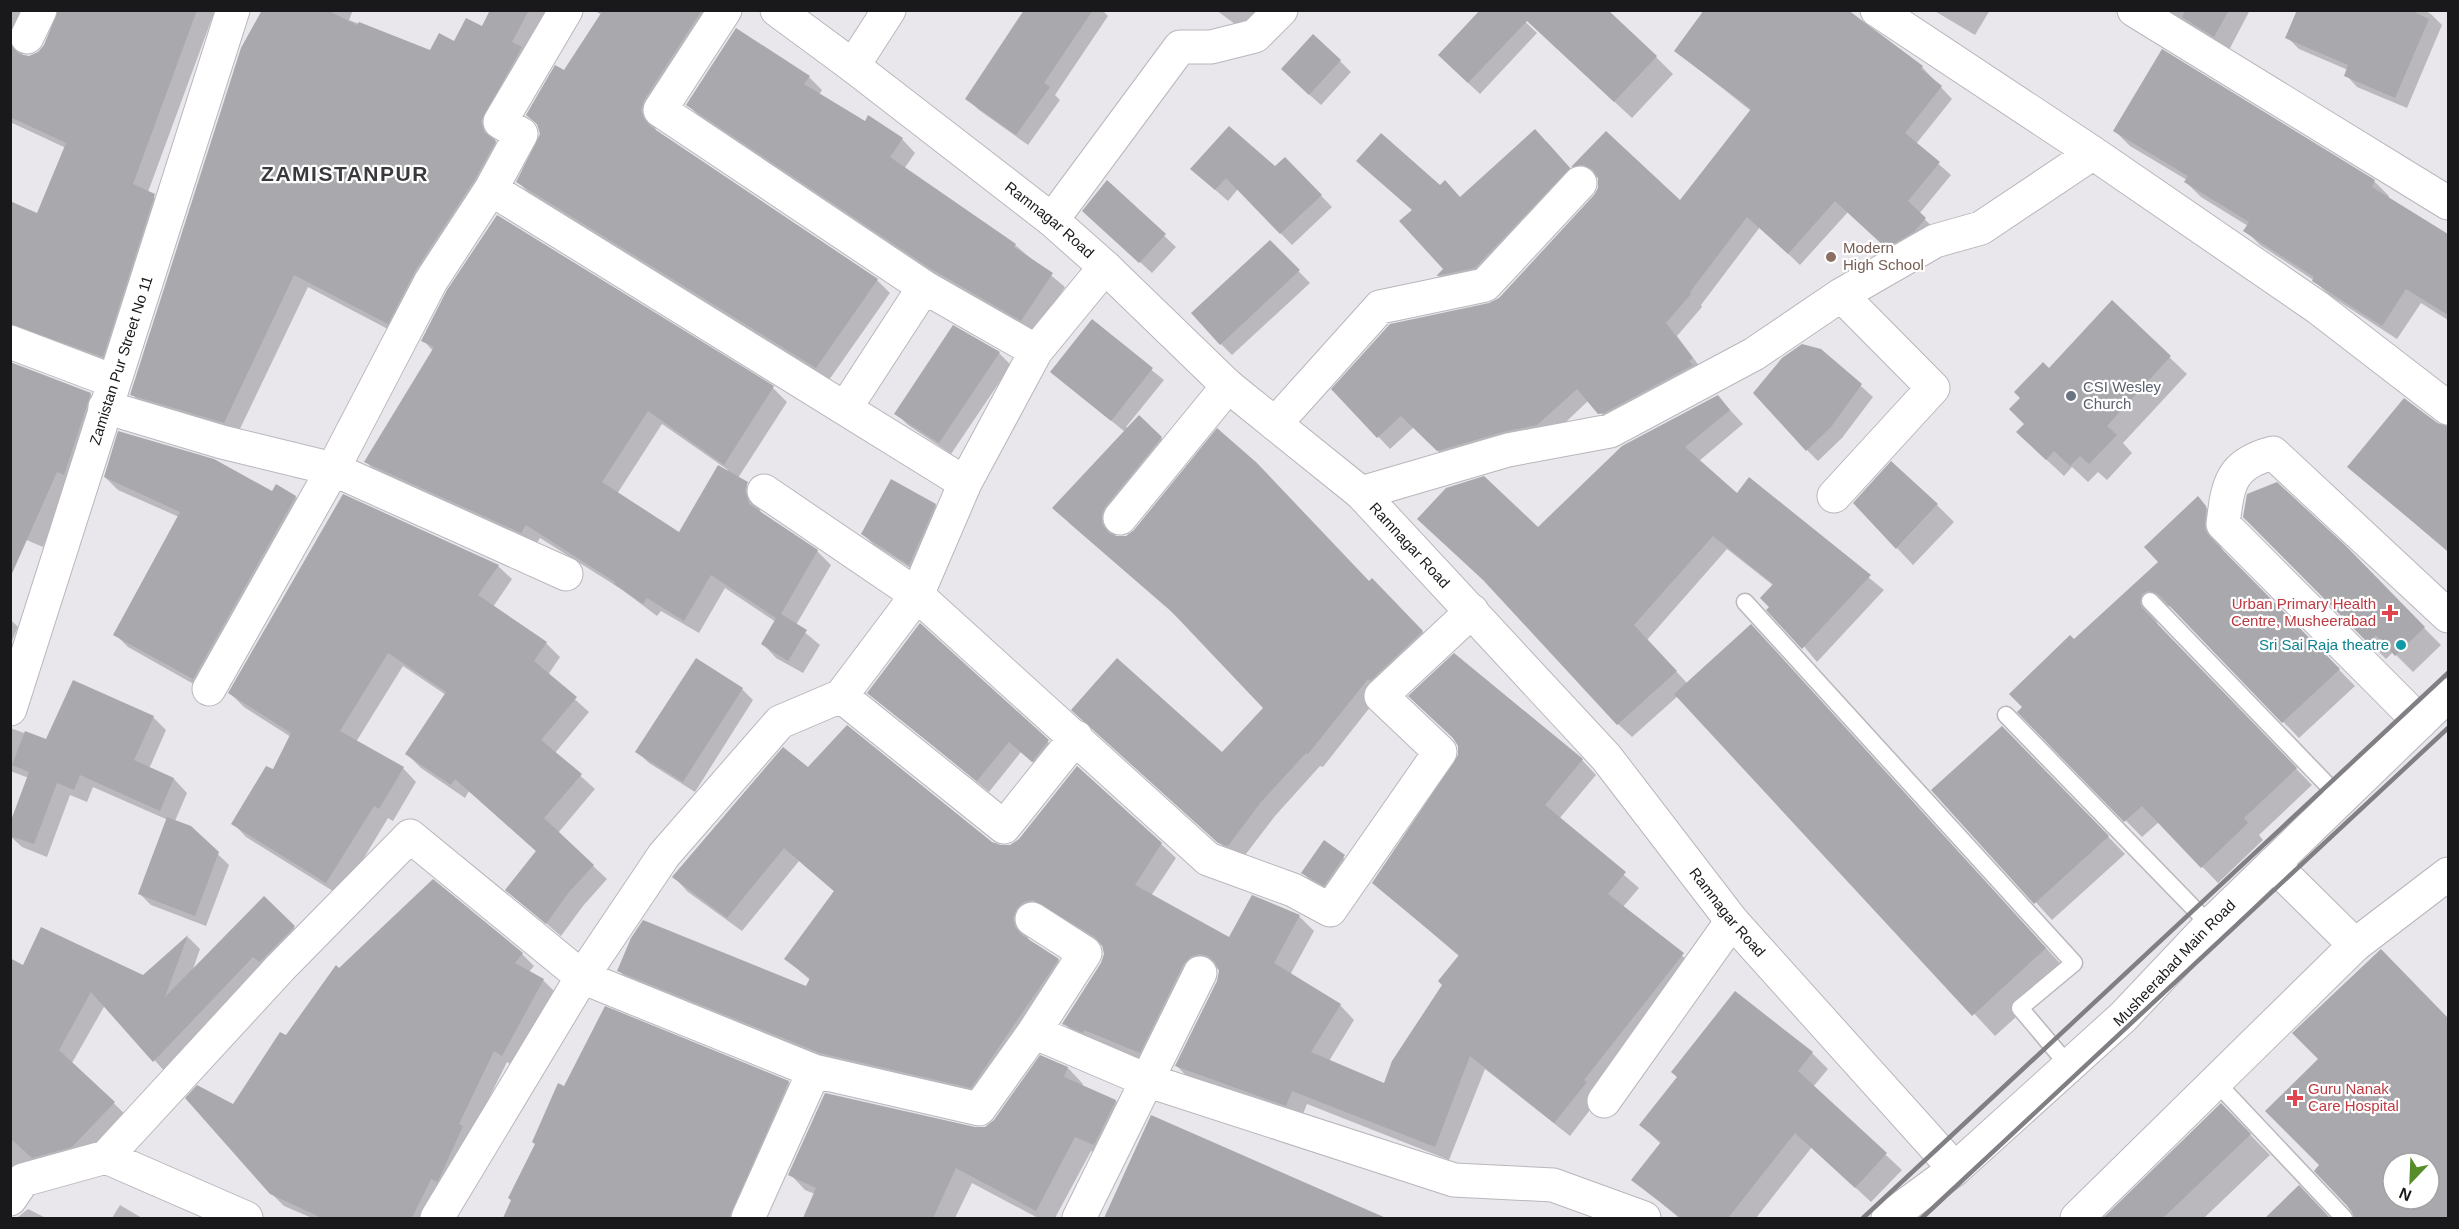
<svg xmlns="http://www.w3.org/2000/svg" width="2459" height="1229" viewBox="0 0 2459 1229" font-family="Arial,sans-serif">
<style>
.shadow{fill:#0003;fill-rule:evenodd}
.building{fill:#a9a8ad;fill-rule:evenodd}
.lines{fill:none;stroke-linecap:round;stroke-linejoin:round}
.lane-casing{stroke:#b9b6bc;stroke-width:19}
.street-casing{stroke:#b9b6bc;stroke-width:35}
.secondary-casing{stroke:#b9b6bc;stroke-width:35}
.primary-casing{stroke:#b9b6bc;stroke-width:35}
.lane{stroke:#fff;stroke-width:16}
.street{stroke:#fff;stroke-width:33}
.secondary{stroke:#fff;stroke-width:33}
.primary{stroke:#fff;stroke-width:33}
.rail{stroke:#817f83;stroke-width:4.5}
.education-dot{fill:#8d6e63;stroke:#fff;stroke-width:2}
.worship-dot{fill:#6b7280;stroke:#fff;stroke-width:2}
.health-dot{fill:#e0444e;stroke:#fff;stroke-width:2}
.culture-dot{fill:#0f9aa8;stroke:#fff;stroke-width:2}
.labels{text-anchor:middle;stroke-width:4.5;stroke-linejoin:round;paint-order:stroke}
.street-label{font-size:15px;fill:#19181a;stroke:#fff}
.education-label{font-size:15px;fill:#785e54;stroke:#fff;text-anchor:start}
.worship-label{font-size:15px;fill:#5b616d;stroke:#fff;text-anchor:start}
.health-label{font-size:15px;fill:#be3a42;stroke:#fff;text-anchor:end}
.culture-label{font-size:15px;fill:#0d838f;stroke:#fff;text-anchor:end}
.district-label{font-size:21px;font-weight:bold;letter-spacing:1.5px;fill:#3a383c;stroke:#fff}
</style>
<rect width="100%" height="100%" fill="#e9e7ec"/>
<!-- shadow -->
<path class="shadow" d="M10,10H40L23,43L22,56L29,57L39,53L45,46L60,10H215L148,192L167,208L116,369L10,342V222L38,215L66,148L10,122Z
M264,10H353L349,20L431,52L482,28L492,10H549L494,137L496,143L508,156L401,336L308,287L237,435L145,408L132,394Z
M593,10L702,11L715,24L654,122L656,131L877,280L890,293L829,380L531,195L518,182L541,134L539,126L528,115L565,72L602,15Z
M1026,10H1102L1108,16L1055,95L1060,100L1028,145L979,110L967,99Z
M1216,10H1278L1247,33Z
M1513,10L1537,33L1480,94L1451,67Z
M1933,10H1990L1975,35Z
M2159,10H2250L2229,50Z
M2299,10H2424L2431,14L2442,25L2407,108L2357,87L2346,75L2348,70L2299,49L2287,37Z
M1550,42L1656,57L1673,74L1632,118Z
M1676,51L1922,67L1952,99L1916,144L1951,175L1919,214L1937,231L1899,259L1848,212L1800,265L1760,227L1701,305L1702,307L1677,336L1703,371L1612,425L1589,400L1550,437L1450,463L1414,427L1390,449L1333,389L1500,299L1595,196L1600,188V177L1584,179L1573,168L1571,170L1581,180L1487,279L1449,287L1438,276L1445,270L1440,187L1461,199L1547,142L1571,169L1606,133L1680,203L1751,111Z
M2163,51L2375,182L2389,196L2388,199L2448,235V320L2421,303L2397,339L2329,295L2315,281L2260,245L2245,230L2248,226L2201,197L2186,182L2187,180L2130,146L2115,131Z
M1340,61L1351,72L1321,105L1294,81Z
M809,77L822,90L819,95L865,123L902,139L915,153L904,169L1015,245L1065,287L1035,333L959,290L701,118L688,105Z
M1276,168L1296,170L1332,207L1292,245L1238,189L1228,201L1204,180Z
M1107,182L1176,247L1152,273L1096,222Z
M1270,242L1310,283L1232,355L1221,344Z
M2112,303L2187,374L2123,443L2132,453L2107,480L2098,472L2088,482L2072,467L2064,476L2035,449L2026,424L2049,370Z
M1092,322L1164,380L1126,427L1161,438L1175,452L1115,529L1116,538L1370,582L1386,594L1436,646L1382,692L1323,767L1320,766L1275,816L1242,859L1234,856L1087,723L1222,754L1265,708L1181,620L1068,522L1125,432L1052,372Z
M954,327L999,353L1011,365L951,454L908,425L896,413Z
M423,340L773,388L787,402L738,478L761,498L759,505L761,514L817,551L831,565L796,625L820,645L803,673L776,658L763,644L776,622L725,588L699,633L661,611L657,616L621,589L540,538L535,546L380,476L366,462L433,351ZM662,424L728,470L679,534L617,494Z
M1821,350L1873,397L1842,438L1818,461L1807,450Z
M90,394L104,407L43,547L10,533Z
M1717,396L1743,424L1699,461L1737,495L1749,480L1884,590L1817,662L1771,607L1774,586L1727,549L1647,640L1687,683L1772,647L2067,971L1995,1036L1678,696L1632,737L1618,724L1538,529Z
M2405,400L2445,428H2448V485L2444,490L2448,495V552L2349,467Z
M105,477L273,493L277,486L296,497L309,510L206,691L128,647L115,634L179,517L118,490Z
M344,496L498,566L512,579L493,607L546,643L560,657L548,675L589,712L555,753L595,789L558,833L607,879L583,906L561,936L507,890L537,852L469,791L465,798L421,768L407,754L446,695L403,666L356,742L403,768L416,782L393,821L388,818L341,896L246,837L233,823L274,770L291,737L244,707L230,693Z
M2197,498L2222,523L2221,547L2226,555L2355,686L2299,738L2174,609L2170,606L2159,609L2155,616L2158,626L2312,785L2259,835L2263,840L2218,883L2159,822L2142,837L2019,712L2074,641L2160,562Z
M935,505L946,516L921,575L874,545L863,534Z
M1937,505L1954,522L1913,565L1897,548Z
M2244,517L2344,547L2441,645L2413,672L2393,652L2386,659Z
M10,619L18,627L10,645Z
M920,625L1060,753L1044,772L1021,752L989,792L869,693Z
M742,689L753,700L695,792L649,763L637,752Z
M153,717L166,730L149,769L174,779L187,793L175,821L190,827L229,865L206,926L151,905L140,894L168,820L93,787L87,802L70,795L47,857L22,847L10,836L29,778L10,771V728L47,741Z
M2019,745L2125,854L2052,920L1933,790Z
M1582,760L1596,775L1559,819L1639,888L1623,907L1698,969L1570,1136L1485,1069L1449,1160L1307,1104L1301,1119L1191,1081L1177,1066L1218,981L1220,969L1214,968L1155,1066L1078,1038L1064,1023L1102,964L1105,955L1104,947L1049,914L1027,933L1029,941L1058,960L1073,974L986,1102L836,1067L634,985L619,971L806,988L810,980L786,959L835,892L799,861L742,931L688,892L674,877L809,769L1000,847L1161,844L1176,858L1151,896L1229,939L1253,897L1300,917L1314,931L1290,975L1340,1005L1354,1020L1329,1061L1384,1085L1460,957L1374,883Z
M1324,842L1356,868L1336,896L1314,884L1303,873Z
M265,898L307,940L167,1074L105,1005L72,1063L127,1116L86,1160L10,1200V959L24,967L143,977L188,937L200,949L192,972Z
M2381,951L2448,1020V1218H2355L2321,1165L2320,1059ZM2393,1163H2429V1199H2393Z
M522,954L534,966L529,972L543,980L555,992L515,1067L507,1062L429,1218H312L284,1206L271,1193L233,1106L339,970Z
M1812,1053L1828,1069L1813,1087L1902,1170L1871,1202L1812,1147L1756,1218H1679L1633,1179L1661,1144L1641,1125Z
M1041,1057L1068,1068L1083,1084L1082,1087L1116,1101L1131,1117L1110,1160L1091,1151L1055,1218H1038L972,1183L955,1218H805L815,1194L805,1190L790,1174L986,1128L995,1121Z
M788,1082L800,1094L745,1218H504L565,1088Z
M2221,1105L2270,1155L2204,1218H2105Z
M1151,1117L1382,1218H1106Z
M2299,1187L2329,1218H2267Z
M120,1205L142,1218H112Z
M28,1209L46,1218H13L18,1217Z"/>
<!-- building -->
<path class="building" d="M58,10H197L133,184L155,194L103,357L10,324V201L37,213L66,143L10,117V45L19,54L29,56L38,52L44,45Z
M262,10H327L357,25L359,22L430,50L439,33L454,41L466,18L482,26L490,10H529L512,42L522,47L481,121L484,132L496,141L475,179L415,271L388,324L294,275L224,423L130,395L241,48Z
M603,10H702L644,100L641,110L644,119L650,126L878,279L816,368L516,182L540,134L537,124L526,115L555,65L564,70Z
M1024,10H1093L1044,83L1050,87L1016,135L965,99Z
M1480,10H1608L1657,56L1614,102L1527,21L1468,83L1438,55Z
M1704,10H1848L1923,66L1921,69L1942,86L1905,133L1940,162L1908,201L1926,218L1914,232L1886,248L1835,201L1788,254L1747,217L1690,292L1691,294L1666,323L1693,358L1689,361L1693,365L1604,413L1598,414L1577,389L1537,425L1503,432L1437,451L1401,416L1377,438L1331,389L1390,324L1489,303L1499,298L1594,195L1598,188V178L1593,170L1584,165L1571,167L1606,131L1680,200L1751,109L1674,51Z
M2186,10H2229L2214,37L2182,17Z
M2297,10H2410L2429,19L2395,98L2344,76L2348,65L2285,38Z
M736,28L810,76L804,84L865,121L868,115L903,138L890,157L1016,244L1014,247L1053,273L1021,321L928,267L686,105Z
M1313,34L1341,60L1309,95L1281,69Z
M2162,49L2375,180L2372,187L2448,234V315L2406,289L2382,326L2312,281L2314,277L2243,231L2249,222L2184,182L2188,176L2113,131Z
M1229,126L1275,166L1285,157L1322,195L1280,234L1226,178L1215,190L1190,169Z
M1535,129L1570,168L1475,268L1436,276L1443,269L1399,221L1412,210L1356,161L1381,133L1440,185L1445,180L1460,197Z
M1107,180L1166,234L1139,263L1082,211Z
M497,215L774,386L724,465L648,411L602,482L679,532L718,465L748,482L745,490L749,504L818,550L781,614L807,630L788,661L761,644L776,618L711,575L684,621L647,598L643,604L614,584L615,582L526,525L521,533L364,462L434,347L421,341L447,290Z
M1270,240L1300,270L1220,345L1191,313Z
M2112,300L2171,356L2107,426L2117,435L2089,464L2080,456L2070,466L2054,451L2046,460L2016,432L2024,424L2009,409L2020,398L2014,392L2043,362L2049,368Z
M1092,319L1153,368L1111,421L1050,372Z
M953,325L1000,352L939,443L894,414Z
M1802,344L1821,349L1862,384L1831,427L1806,451L1753,393L1782,358Z
M10,362L91,393L64,475L57,472L10,578Z
M1718,395L1730,410L1685,447L1737,493L1749,477L1871,575L1802,649L1766,610L1769,607L1760,598L1773,584L1713,536L1634,625L1677,671L1617,725L1483,580L1417,519L1446,488L1484,476L1538,527L1622,446Z
M2404,398L2437,423L2448,426V551L2347,467Z
M1139,415L1162,437L1105,507L1102,514V524L1109,533L1116,536H1126L1134,530L1217,428L1257,463L1369,581L1372,578L1423,631L1370,681L1368,679L1308,754L1306,753L1261,802L1228,846L1218,843L1071,710L1117,658L1222,752L1263,708L1170,610L1052,508Z
M118,431L214,459L272,491L276,484L296,496L193,679L113,635L180,512L104,477Z
M1891,461L1938,504L1896,549L1853,503Z
M891,479L936,504L909,565L861,534Z
M2277,482L2345,545L2425,627L2395,656L2376,635L2368,643L2243,517L2247,494Z
M343,494L499,565L478,595L547,642L534,661L577,697L541,740L582,774L544,818L594,865L569,892L546,924L505,890L536,851L455,779L451,785L405,754L446,692L388,653L340,731L404,767L379,809L374,806L326,883L231,824L266,766L273,769L291,733L228,693Z
M2198,496L2206,506L2205,530L2210,537L2340,669L2282,723L2158,594L2148,591L2142,594L2140,603L2142,608L2297,768L2244,818L2248,823L2201,868L2142,806L2124,822L2017,712L2022,707L2009,694L2070,635L2074,639L2158,562L2144,547Z
M920,623L1049,740L1032,762L1009,742L977,781L867,693Z
M1751,624L2046,948L1972,1016L1674,694Z
M1454,653L1583,759L1545,805L1626,872L1608,894L1684,953L1584,1080L1587,1082L1554,1123L1470,1056L1435,1147L1292,1091L1286,1106L1175,1066L1217,981L1219,971L1215,962L1208,956L1199,954L1190,957L1183,965L1140,1053L1084,1030L1083,1033L1062,1024L1101,963L1104,954L1102,945L1095,937L1033,900L1024,902L1017,908L1013,918L1015,927L1022,935L1059,959L971,1088L820,1053L617,971L631,938L643,920L806,986L810,978L784,959L834,891L784,848L727,918L672,877L783,747L808,767L847,725L992,842L1001,845H1010L1019,839L1077,766L1162,843L1135,885L1229,937L1252,895L1300,915L1274,963L1341,1004L1311,1052L1384,1083L1392,1061L1442,985L1438,981L1459,955L1372,883L1458,755V746L1453,738L1408,696Z
M696,658L743,688L683,782L635,752Z
M73,680L154,716L134,760L174,778L160,811L80,775L74,790L57,783L34,844L10,836V823L29,772L12,765L25,731L46,739Z
M2002,726L2109,836L2034,904L1931,790Z
M167,817L191,826L219,852L195,916L138,894Z
M1324,840L1345,855L1324,886L1301,873Z
M433,879L523,953L515,963L544,979L502,1056L494,1051L459,1124L463,1126L440,1177L437,1182L431,1179L412,1218H322L270,1194L185,1098L197,1085L233,1104L280,1032L286,1035L336,965L339,968Z
M264,896L295,926L260,962L253,957L153,1062L91,992L59,1050L115,1102L72,1147L32,1158L10,1138V958L23,965L41,927L143,975L188,935L165,997Z
M2381,949L2448,1018V1218H2354L2352,1211L2314,1171L2319,1165L2265,1111L2318,1059L2292,1033ZM2393,1163H2429V1199H2393Z
M1735,991L1813,1052L1798,1071L1887,1153L1855,1188L1795,1133L1728,1218H1681L1631,1180L1661,1142L1639,1125L1677,1077L1671,1072Z
M605,1006L789,1081L729,1218H503L511,1200L508,1198L535,1144L532,1142L558,1083L564,1086Z
M1040,1055L1068,1067L1064,1077L1116,1100L1094,1145L1075,1137L1036,1211L956,1168L933,1218H803L816,1188L788,1175L825,1093L975,1127H985L994,1120Z
M2221,1103L2251,1134L2163,1218H2103Z
M1151,1115L1386,1218H1104Z
M2299,1185L2330,1218H2265Z"/>
<g class="lines">
<!-- lane casing -->
<g class="lane-casing">
<path id="lane" d="M2150,601L2340,798
M1745,602L2074,963L2020,1008L2069,1066
M2006,715L2210,925
M2215,1081L2344,1218"/>
</g>
<!-- street casing -->
<g class="street-casing">
<path id="street" d="M725,10L660,110L924,287L1036,351
M1877,10L2093,153L2317,307L2448,408
M2134,10L2448,203
M27,37L40,10
M853,66L889,10
M491,189L965,483
M1052,220L1180,47H1211L1255,36L1281,10
M10,342L113,381
M105,407L222,442L333,469L566,574
M846,407L924,287
M1275,424L1380,307L1485,285L1580,183
M764,491L917,595L1208,859L1293,890L1330,910L1440,752L1381,696L1472,611
M1361,493L1508,450L1610,431L1754,354L1841,295L1935,241L1981,228L2093,153
M1834,496L1933,388L1841,295
M1120,518L1228,386
M209,689L333,469L431,281L491,189L521,134L500,122L566,10
M841,696L1004,827L1076,737
M2420,722L2223,524C2228,484 2230,464 2273,453L2448,616
M1032,919L1085,953L1034,1032
M1604,1101L1732,921
M106,1157L246,1218
M10,1199L23,1180L106,1157L281,967L410,836L582,977L814,1071L979,1109L1034,1032L1146,1080L1454,1180L1553,1185L1644,1218
M437,1218L582,977L664,855L780,722L841,696L917,595L965,483L1036,351L1105,267
M748,1218L814,1071
M1079,1218L1200,973"/>
</g>
<!-- secondary casing -->
<g class="secondary-casing">
<g id="secondary">
<path id="s1" d="M777,10L853,66L1052,220L1105,267L1228,386L1361,493L1606,757L1732,921L1955,1169"/>
<path id="s2" d="M10,709L233,10"/>
</g>
</g>
<!-- primary casing -->
<g class="primary-casing">
<g id="primary">
<path d="M2273,864L2355,945"/>
<path id="s3" d="M1888,1218L1955,1169L2123,1017L2210,925L2448,695"/>
<path d="M2077,1218L2355,945L2448,874"/>
</g>
</g>
<!-- lane -->
<use href="#lane" class="lane"/>
<!-- street -->
<use href="#street" class="street"/>
<!-- secondary -->
<use href="#secondary" class="secondary"/>
<!-- primary -->
<use href="#primary" class="primary"/>
<!-- rail -->
<path class="rail" d="M1863,1218L2448,673
M1922,1218L2448,728"/>
</g>
<!-- markers -->
<circle class="education-dot" cx="1831" cy="257" r="6"/>
<circle class="worship-dot" cx="2071" cy="396" r="6"/>
<g class="health-dot">
<path d="M2387 604h6v6h6v6h-6v6h-6v-6h-6v-6h6z"/>
<path d="M2292 1089h6v6h6v6h-6v6h-6v-6h-6v-6h6z"/>
</g>
<circle class="culture-dot" cx="2401" cy="645" r="6"/>
<g class="labels">
<!-- street labels -->
<g class="street-label">
<text dy="5" stroke="none"><textPath href="#s1" startOffset="344">Ramnagar Road</textPath></text>
<text dy="5" stroke="none"><textPath href="#s2" startOffset="366">Zamistan Pur Street No 11</textPath></text>
<text dy="5" stroke="none"><textPath href="#s1" startOffset="830">Ramnagar Road</textPath></text>
<text dy="5" stroke="none"><textPath href="#s1" startOffset="1316">Ramnagar Road</textPath></text>
<text dy="5" stroke="none"><textPath href="#s3" startOffset="384">Musheerabad Main Road</textPath></text>
</g>
<!-- education labels -->
<g class="education-label">
<text x="1843" y="253">Modern<tspan x="1843" dy="17">High School</tspan></text>
</g>
<!-- worship labels -->
<g class="worship-label">
<text x="2083" y="392">CSI Wesley<tspan x="2083" dy="17">Church</tspan></text>
</g>
<!-- health labels -->
<g class="health-label">
<text x="2376" y="609">Urban Primary Health<tspan x="2376" dy="17">Centre, Musheerabad</tspan></text>
<text x="2308" y="1094" text-anchor="start">Guru Nanak<tspan x="2308" dy="17">Care Hospital</tspan></text>
</g>
<!-- culture labels -->
<g class="culture-label">
<text x="2389" y="650">Sri Sai Raja theatre</text>
</g>
<!-- district labels -->
<g class="district-label">
<text x="345" y="181">ZAMISTANPUR</text>
</g>
</g>
<!-- border -->
<rect width="2459" height="1229" fill="none" stroke="#19181a" stroke-width="24"/>
<!-- north arrow -->
<g transform="translate(2411 1181) rotate(203)"><circle r="28" fill="#ffffff" stroke="#a3a3a3" stroke-width="1.5"/>
<path d="M0-4.5L10 22L0 15L-10 22Z" fill="#568d29"/>
<text y="-9" font-size="16" font-weight="bold" text-anchor="middle" fill="#19181a">N</text>
</g>
</svg>
